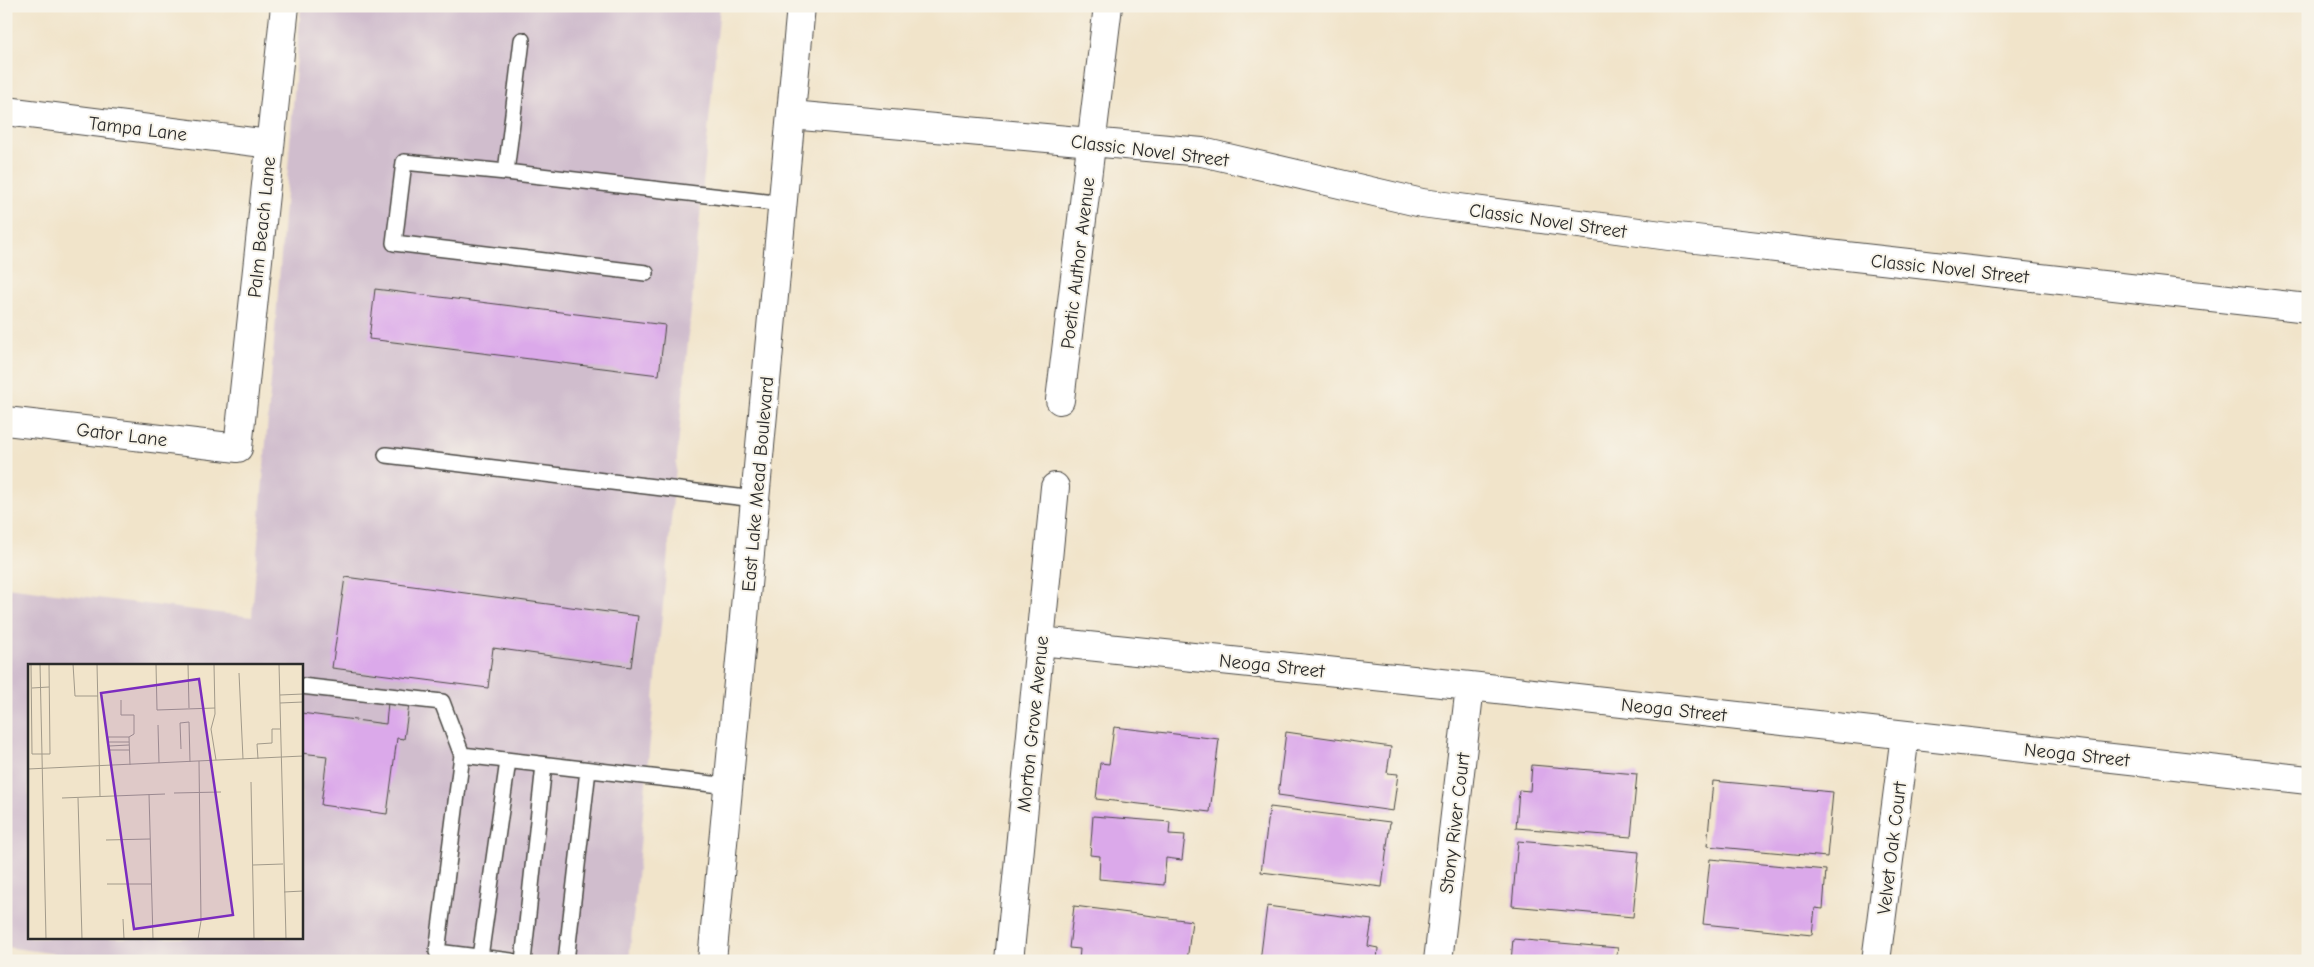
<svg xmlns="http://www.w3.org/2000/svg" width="2314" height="967" viewBox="0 0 2314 967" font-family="'Comic Neue',sans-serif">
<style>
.industrial{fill:#d0bdcd;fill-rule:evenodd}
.building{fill:#dba9ea}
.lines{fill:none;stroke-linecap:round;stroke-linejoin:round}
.lane-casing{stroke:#494743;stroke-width:18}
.street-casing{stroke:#494743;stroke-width:30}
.primary-casing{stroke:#494743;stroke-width:30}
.lane{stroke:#fff;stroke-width:15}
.street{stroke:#fff;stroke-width:28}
.primary{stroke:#fff;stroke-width:28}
.labels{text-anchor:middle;stroke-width:4;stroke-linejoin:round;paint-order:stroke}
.street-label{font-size:19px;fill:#2b2b2b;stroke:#f7f3e8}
.inset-road{fill:none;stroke:#a29a8a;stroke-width:1}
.view{fill:#7b2cbf;fill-opacity:0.15;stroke:#7b2cbf;stroke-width:2.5}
.inset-edge{fill:none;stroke:#2b2b2b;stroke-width:2.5}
</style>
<rect width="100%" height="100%" fill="#f7f3e8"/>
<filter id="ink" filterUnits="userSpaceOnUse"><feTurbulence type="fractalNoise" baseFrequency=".02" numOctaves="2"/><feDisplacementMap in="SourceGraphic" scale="10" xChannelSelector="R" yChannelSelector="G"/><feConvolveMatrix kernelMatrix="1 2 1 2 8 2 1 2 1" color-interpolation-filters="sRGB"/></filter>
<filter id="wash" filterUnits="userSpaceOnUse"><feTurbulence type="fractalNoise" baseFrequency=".0096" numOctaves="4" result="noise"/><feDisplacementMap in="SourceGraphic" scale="20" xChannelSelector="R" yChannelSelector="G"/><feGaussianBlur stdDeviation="1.12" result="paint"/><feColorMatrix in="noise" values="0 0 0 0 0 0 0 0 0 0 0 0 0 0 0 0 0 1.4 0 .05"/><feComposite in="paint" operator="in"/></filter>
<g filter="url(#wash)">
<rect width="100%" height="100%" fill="#f1e4ca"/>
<!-- industrial -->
<path class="industrial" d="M301,6H720L629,961H108L6,947V587L252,617ZM29,666H301V938H29Z"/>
<g id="blocks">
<!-- building -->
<path class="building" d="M375,289L665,325L659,375L369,339Z
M345,577L638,616L631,667L493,648L488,688L332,668Z
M388,702L409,705L404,739L397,738L387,814L321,805L327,756L301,753V713L386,724Z
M1114,727L1219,739L1210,812L1096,799L1100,763L1109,764Z
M1286,732L1391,747L1387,773L1398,774L1393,811L1278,795Z
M1532,765L1637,774L1631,837L1516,828L1519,790L1530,791Z
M1713,781L1833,792L1827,857L1707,846Z
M1270,807L1390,822L1382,887L1261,872Z
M1093,816L1170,822L1169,834L1185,835L1182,860L1166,858L1164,885L1099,879L1100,856L1090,855Z
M1518,841L1639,852L1633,917L1512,906Z
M1710,859L1826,870L1823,909L1815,908L1812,935L1703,924Z
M1074,906L1192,921L1187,961H1079L1080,949L1069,948Z
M1267,906L1372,920L1368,946L1378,948L1377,961H1260Z
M1513,939L1618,948L1616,961H1511Z"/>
</g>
</g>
<g filter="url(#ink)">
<use href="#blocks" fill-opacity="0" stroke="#494743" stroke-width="1"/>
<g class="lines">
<!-- lane casing -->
<g class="lane-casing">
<path id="lane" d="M506,172L522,40
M646,273L394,243L404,162L506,172L783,204
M386,455L755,499
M301,686L442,702L462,755
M480,957L508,761
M511,961L437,952L462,755L729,786
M523,961L544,765
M566,961L588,770"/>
</g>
<!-- street casing -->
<g class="street-casing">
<path id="street" d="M6,111L270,144
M791,115L1202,152L1422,203L1669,236L2308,308
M1060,400L1108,6
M6,421L238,448L285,6
M1040,641L1470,686L2308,780
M1009,961L1055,487
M1438,961L1470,686
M1876,961L1905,735"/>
</g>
<!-- primary casing -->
<g class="primary-casing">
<path id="primary" d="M712,961L801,6"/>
</g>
<!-- lane -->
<use href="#lane" class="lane"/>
<!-- street -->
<use href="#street" class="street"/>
<!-- primary -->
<use href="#primary" class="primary"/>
</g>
</g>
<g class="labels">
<!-- street labels -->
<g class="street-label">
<text transform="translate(138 128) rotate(7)" y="7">Tampa Lane</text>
<text transform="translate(1150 150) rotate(7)" y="7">Classic Novel Street</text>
<text transform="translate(1548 220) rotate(8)" y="7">Classic Novel Street</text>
<text transform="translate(261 227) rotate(-84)" y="7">Palm Beach Lane</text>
<text transform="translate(1077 263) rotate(-83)" y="7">Poetic Author Avenue</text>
<text transform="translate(1950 268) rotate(6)" y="7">Classic Novel Street</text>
<text transform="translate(122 434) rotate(7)" y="7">Gator Lane</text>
<text transform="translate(757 484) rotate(-85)" y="7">East Lake Mead Boulevard</text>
<text transform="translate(1272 665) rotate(6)" y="7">Neoga Street</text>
<text transform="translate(1674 709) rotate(6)" y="7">Neoga Street</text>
<text transform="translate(1032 724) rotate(-84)" y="7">Morton Grove Avenue</text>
<text transform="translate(2077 754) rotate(6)" y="7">Neoga Street</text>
<text transform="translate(1454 823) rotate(-83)" y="7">Stony River Court</text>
<text transform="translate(1891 848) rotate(-83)" y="7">Velvet Oak Court</text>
</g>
</g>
<!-- overview -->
<g transform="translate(28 664)">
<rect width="275" height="275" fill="#f1e4ca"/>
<path class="inset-road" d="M3,0L4,90H22L21,0M12,0L18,275M45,0L47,32H70M69,0L72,132M128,0L129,46L187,44M160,0L161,44M186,0L187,50L183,65L188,96M251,0L258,275M211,9L215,95M4,24L21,23M252,31L275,30M93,36V51H106V70L101,73M252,39L275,38M130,61L131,99M81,78H101M81,82L101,81M153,85L152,59L161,58L162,98M101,86H81L80,73H101L102,101M230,95L229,80L244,79V65H252M0,105L275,92M223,118L226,275M146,129L193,128M121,130L125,275M34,134L137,130M50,134L54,275M78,176L122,175M225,201L255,200M79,220H124M256,228L275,227M95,255L96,275M170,275L173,257L171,97"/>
<path class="view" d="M171,15L205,251L106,265L73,29Z"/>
<rect width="275" height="275" class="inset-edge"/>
</g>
<!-- margin -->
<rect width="2314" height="967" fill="none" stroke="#f7f3e8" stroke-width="25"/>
</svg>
